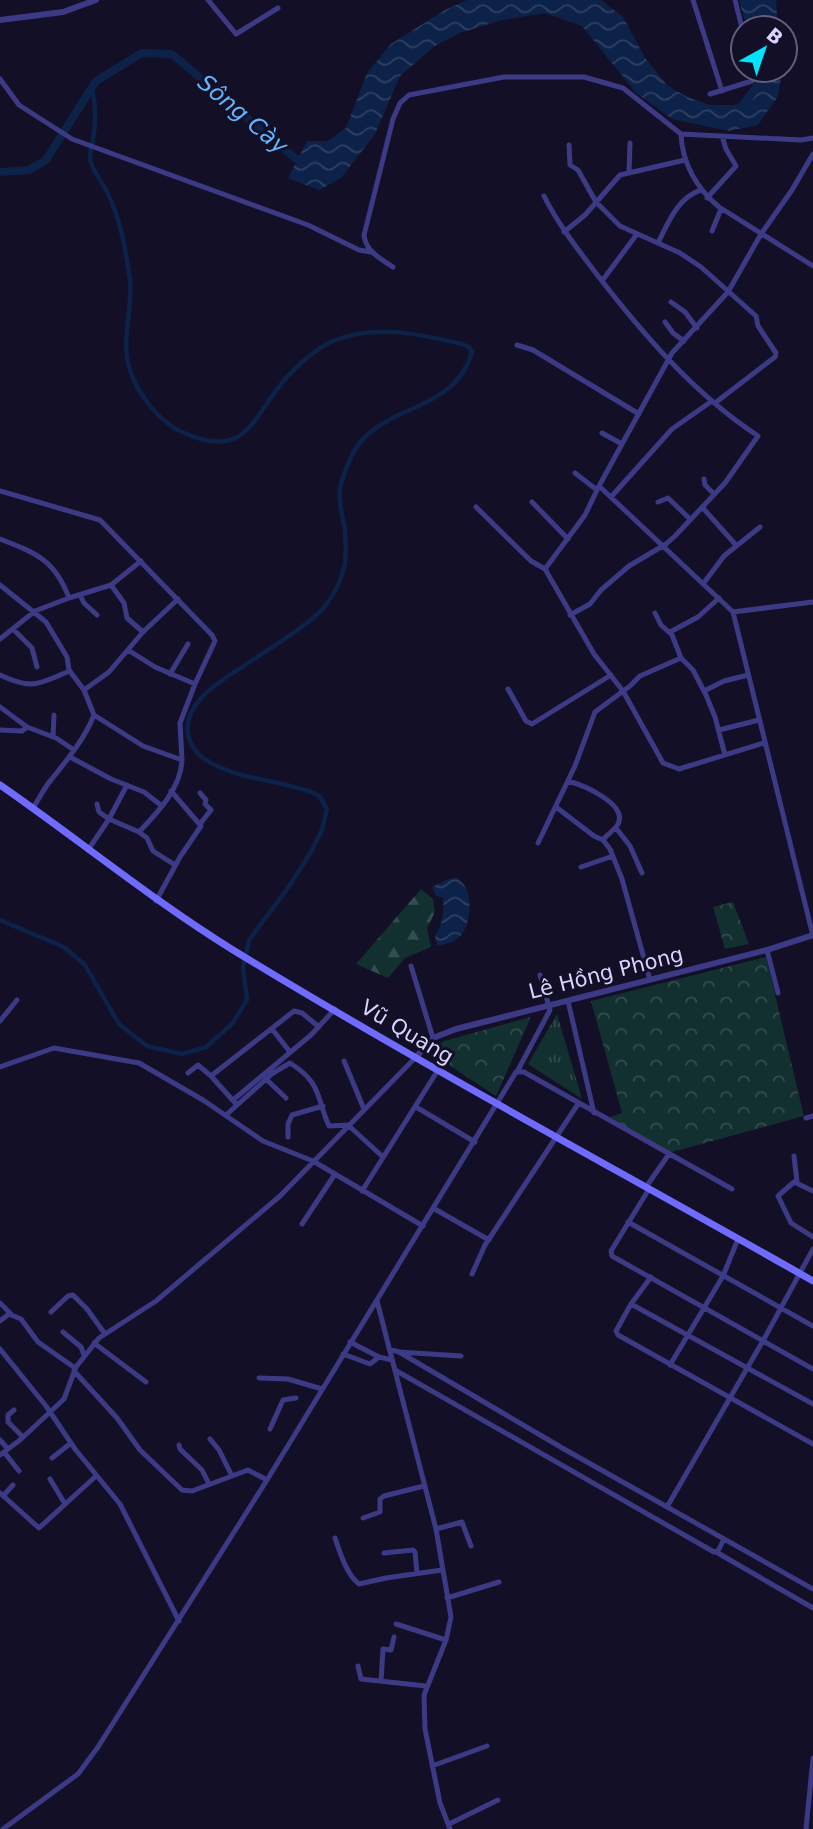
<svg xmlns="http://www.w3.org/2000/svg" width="813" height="1829" viewBox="0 0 813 1829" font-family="'DejaVu Sans',sans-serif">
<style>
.grass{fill:url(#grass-tufts)}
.forest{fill:url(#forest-firs)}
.park{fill:url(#park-crowns)}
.water{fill:url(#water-waves)}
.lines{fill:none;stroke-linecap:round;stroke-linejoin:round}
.canal{stroke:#0c2248;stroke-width:4.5}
.river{stroke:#0c2248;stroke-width:8}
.minor{stroke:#3d3a85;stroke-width:5}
.tertiary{stroke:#3d3a85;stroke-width:6}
.secondary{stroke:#6f6bff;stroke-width:7}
.labels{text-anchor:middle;stroke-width:6;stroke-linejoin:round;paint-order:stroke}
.street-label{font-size:21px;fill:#d9d4ff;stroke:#130f26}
.water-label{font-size:23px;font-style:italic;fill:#62b6ff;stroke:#130f26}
</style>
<defs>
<pattern id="grass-tufts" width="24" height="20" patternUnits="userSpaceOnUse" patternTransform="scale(1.75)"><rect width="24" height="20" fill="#12302f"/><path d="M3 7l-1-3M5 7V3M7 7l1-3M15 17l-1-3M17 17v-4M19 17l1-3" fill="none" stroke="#344d4e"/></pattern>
<pattern id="forest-firs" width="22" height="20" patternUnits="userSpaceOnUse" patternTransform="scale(1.75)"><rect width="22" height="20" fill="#12302f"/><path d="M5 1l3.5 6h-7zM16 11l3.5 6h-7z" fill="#344d4e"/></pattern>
<pattern id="park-crowns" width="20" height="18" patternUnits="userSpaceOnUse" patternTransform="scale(1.75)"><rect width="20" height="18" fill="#12302f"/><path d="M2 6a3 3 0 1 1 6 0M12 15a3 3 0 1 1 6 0" fill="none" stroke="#344d4e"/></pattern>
<pattern id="water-waves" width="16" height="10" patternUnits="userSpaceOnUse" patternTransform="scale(1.75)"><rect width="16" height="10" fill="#0c2248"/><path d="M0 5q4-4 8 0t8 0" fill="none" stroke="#2f4163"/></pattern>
</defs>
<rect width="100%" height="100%" fill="#130f26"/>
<!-- grass -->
<path class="grass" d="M557,1014L582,1099L528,1064Z"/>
<!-- forest -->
<path class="forest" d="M421,889L433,899L435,912L427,928L431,947L405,958L388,978L356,964Z"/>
<!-- park -->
<path class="park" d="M733,902L749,944L725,949L713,907Z
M766,957L804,1116L668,1153L610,1117L622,1113L591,1001Z
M531,1017L496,1096L429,1052L444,1041Z"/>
<!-- water -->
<path class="water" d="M467,0H601L623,17L646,59L667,85L687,97L710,105H734L754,98L757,80L756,70H782L778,96L758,125L729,131L672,119L636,93L582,26L545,13L502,20L460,33L435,46L400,76L375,134L341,178L319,190L288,178L307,141H328L346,128L367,73L391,44L445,10Z
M739,0H776L778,28H747Z
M456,877C459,880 462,882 464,885C473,896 470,924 462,934C456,942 446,944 437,946L435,935C443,925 444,910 443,898L436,896L432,887L444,881Z"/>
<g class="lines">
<!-- canal -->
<path class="canal" d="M0,920L64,947L85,965L119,1024L147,1046L182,1054L206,1047L232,1024L247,1000L243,968L249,940L288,888L311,852L322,830L327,809L320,797L314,793C278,779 240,781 206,760C197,754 190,746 188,734C183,699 227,678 251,661C272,647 294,634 313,618C330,604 340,585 345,564C346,553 346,542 345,531C343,516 337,499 341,484C346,467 353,448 366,436C400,404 456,407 472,352L469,347L462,344C420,334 372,323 331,342C314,350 299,364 286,378C253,416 247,461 184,433C160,423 138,395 130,370C120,341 133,311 130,281C126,251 121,221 108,194C103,182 90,169 90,156C90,151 92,145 93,140C96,122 96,105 92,88"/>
<!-- river -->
<path class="river" d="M741,107L763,78L762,70
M0,172L29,170L46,160L96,81L142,53L172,54L296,159L307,158"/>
<!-- minor -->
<path class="minor" d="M208,0L236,34L278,8
M693,0L722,91
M735,0L743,32
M0,79L19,105L72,139L308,225L359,250L371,252
M710,94L752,81L753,70
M681,134C682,163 697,189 719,207L813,266
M569,145L570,165L578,170L596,202L620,226L680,253L701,267L756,316L758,326L776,353L775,357L715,403
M629,173L630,143
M544,196C558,224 576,247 595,272C642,333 693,393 758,436L725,483L675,536L666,544L629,566L601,590L590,604L570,615
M707,198L736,166L726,149L722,136
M712,231L721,209
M564,232L585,215L620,175L685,160
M658,243C668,223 678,197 701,190
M393,267C380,258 366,252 364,235L393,119L400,103L409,95L504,77H584L623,88L681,134L801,140L813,138
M602,281L637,234
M671,302L685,312L697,328
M665,322L673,333L684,341
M517,345L533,350L639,414
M602,433L622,444
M575,473L597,490
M704,479L705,485L714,494
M599,486L733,612L813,936
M0,491L100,520L212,635L215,641L195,684L155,667L128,650
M611,497L672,429L712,401
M532,502L568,539
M658,502L668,498L690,519
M476,507L531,561L545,569L594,654L623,691L663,763L679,769L764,743
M702,507L736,545
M0,539C36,553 55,560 69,598
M545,569L585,515L599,486L672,353L728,292L761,234L792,190L813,154
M703,584L724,556L760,527
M0,585L46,622L67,657L69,670L84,690L94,715L143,746L182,760C181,788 158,812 139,832L109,819L88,850
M111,585L124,603L127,618L143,632
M80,595L84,603L97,615
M733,612L813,602
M655,613L661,625L672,635L681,658L693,670L706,695L715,717L725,755
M13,629L32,648L37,667
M670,632L698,617L719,598
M0,639L35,611L69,598L111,585L141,561
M170,674L188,644
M0,675C34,691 39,683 70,671
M508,689L526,721L532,724L611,675
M84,690L109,672L143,632L178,599
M704,691L724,681L748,675
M0,707L27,727L22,731L0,730
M27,727L56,738L74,750
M719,730L759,720
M53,736L54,715
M70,757L111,779L144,792L162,806
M182,760L180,723L195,684
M568,781C583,785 628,804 618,824C615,830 607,834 603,840
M200,793L206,800L205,804L211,810L200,824
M97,804L99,812L109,819L127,785
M556,807L594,836L603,840L610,849L622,879L650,980
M33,808C39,799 44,788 51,780C67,760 84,740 94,715
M616,828L630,846L642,873
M139,832L147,838L153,851L175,865
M538,843L575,766L595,712L630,686L640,676L681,658
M581,867L613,856
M156,901L180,857L201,826L171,791
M767,950L778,993
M411,966L433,1038
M568,1001L594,1113
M0,1021L17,1000
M272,1029L290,1052
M344,1061L364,1109
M0,1067L54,1048L139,1063L203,1100L263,1141L313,1161L423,1226
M520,1071L518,1070L550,1010L540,975
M188,1073L198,1065L211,1076
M266,1079L286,1098
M233,1100L311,1035L335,1009
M237,1105L211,1076L294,1011L302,1013L319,1027
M416,1107L475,1142
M226,1115L273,1073L290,1063C322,1083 316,1097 329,1126L348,1125L383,1157
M806,1118L813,1116
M288,1137V1124L292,1115L323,1106
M794,1156L797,1182
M646,1187L669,1154
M649,1189L611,1251L612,1256L813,1369
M362,1191L438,1070
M813,1191L794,1182L778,1196L791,1223L813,1237
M433,1208L489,1240
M628,1222L813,1326
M302,1224L335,1174
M472,1274L485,1245L578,1104
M651,1277L631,1304L616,1331L618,1335L813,1444
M377,1301L436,1529L451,1617L446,1640L424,1695L425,1729L440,1803L450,1829
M0,1303L11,1314
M631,1304L813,1404
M51,1312L68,1296L73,1295L87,1309L105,1334
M0,1321L9,1314L21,1319L38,1342L75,1368
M63,1332L81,1347L84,1355
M350,1342L379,1357L392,1360
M94,1343L146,1382
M0,1349L46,1406L75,1449L120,1504L179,1621
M389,1349L399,1352L564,1449L813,1589
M399,1352L461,1356
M343,1354L370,1364L379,1357
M670,1365L723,1276L738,1239
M395,1370L714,1552L718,1551L724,1539
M74,1371L117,1418L140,1450L182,1490L192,1491L248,1470L267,1480
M259,1378L288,1379L322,1389
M14,1410L8,1415V1422L23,1437
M270,1429L283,1400L296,1398
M210,1439L219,1450L232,1476
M0,1440L8,1449
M179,1445L180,1449L202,1470L209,1484
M4,1452L19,1471
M0,1455L20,1440L64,1399L76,1367L99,1338L156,1301L280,1196L416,1057
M52,1458L71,1443
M50,1479L65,1504
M0,1493L39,1528L96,1476
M3,1496L13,1485
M667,1507L764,1339L813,1249
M363,1518L380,1512V1499L384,1496L424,1486
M436,1529L462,1522L471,1546
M335,1538C340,1553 347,1575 359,1584L386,1578L442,1570
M716,1552L813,1608
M384,1553L413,1550L415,1552L417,1573
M447,1598L499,1582
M396,1624L446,1640
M358,1666L361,1679L426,1686
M381,1681L383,1649L391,1650L394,1637
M432,1766L487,1746
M449,1824L498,1800
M3,1829L78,1774L98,1747L267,1480L516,1072H524L732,1189
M806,1829L813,1758"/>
<!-- tertiary -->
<path class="tertiary" d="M0,20L63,12L96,0
M416,1057L433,1038L456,1029L767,950L813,935"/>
<!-- secondary -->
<path class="secondary" d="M0,785C78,839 152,900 233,950C423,1066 620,1171 813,1281"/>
</g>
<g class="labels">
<!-- street labels -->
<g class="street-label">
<text transform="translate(606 973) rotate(-14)" y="7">Lê Hồng Phong</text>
<text transform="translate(407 1032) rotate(31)" y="7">Vũ Quang</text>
</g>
<!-- water labels -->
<g class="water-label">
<text transform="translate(243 114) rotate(40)" y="8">Sông Cày</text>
</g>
</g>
<!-- north arrow -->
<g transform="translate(764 49) rotate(40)"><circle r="33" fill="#130f26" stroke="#625e7d" stroke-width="2"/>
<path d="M0-5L12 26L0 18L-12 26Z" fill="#00e5ff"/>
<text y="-10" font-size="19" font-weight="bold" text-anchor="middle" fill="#d9d4ff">B</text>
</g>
</svg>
